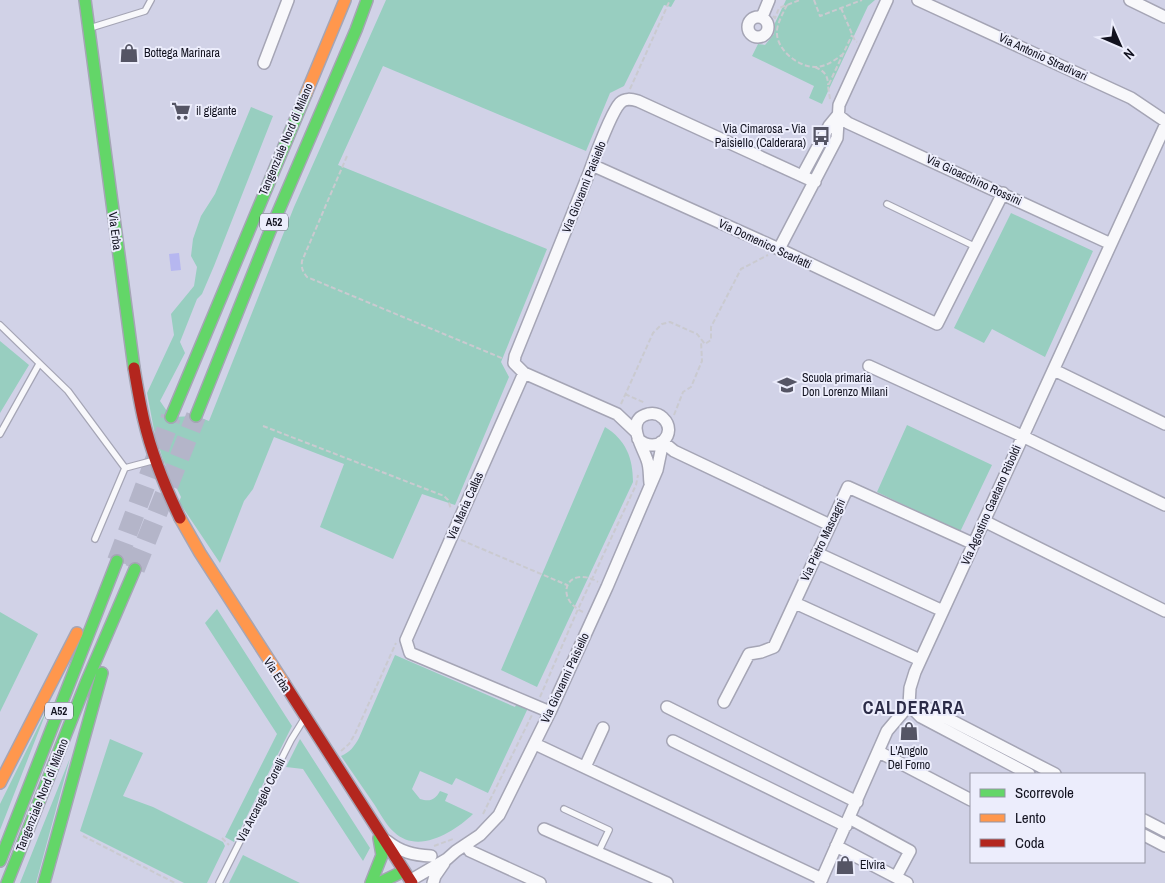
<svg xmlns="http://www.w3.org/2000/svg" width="1165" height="883" viewBox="0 0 1165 883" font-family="'Archivo Narrow',sans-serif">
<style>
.green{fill:#98cec0}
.water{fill:#b6b7f0}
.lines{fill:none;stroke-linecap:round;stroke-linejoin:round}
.highway-tunnel{stroke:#b4b5c9;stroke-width:20;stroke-dasharray:20 10;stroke-linecap:butt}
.lane-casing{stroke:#a5a5b5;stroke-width:8}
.street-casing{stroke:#a5a5b5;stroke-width:14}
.fast-casing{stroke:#a5a5b5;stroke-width:14}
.slow-casing{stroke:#a5a5b5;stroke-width:14}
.jam-casing{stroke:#a5a5b5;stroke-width:14}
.path{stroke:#cacad0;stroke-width:2;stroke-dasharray:5 2.5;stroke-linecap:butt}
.lane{stroke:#f8f8fb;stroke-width:5.5}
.street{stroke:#f8f8fb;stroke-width:11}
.fast{stroke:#63d668;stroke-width:11}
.slow{stroke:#ff974d;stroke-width:11}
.jam{stroke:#b3261e;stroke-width:11}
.labels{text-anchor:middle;stroke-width:4;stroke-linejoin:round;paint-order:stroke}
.shield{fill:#ecedfc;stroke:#535461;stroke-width:1}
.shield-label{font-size:11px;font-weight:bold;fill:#12121f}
.poi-label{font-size:12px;fill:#12121f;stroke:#ecedfc;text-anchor:start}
.street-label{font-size:12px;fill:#12121f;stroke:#ecedfc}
.district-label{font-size:18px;font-weight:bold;letter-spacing:1px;fill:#2b2b47;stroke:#ecedfc}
</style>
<rect width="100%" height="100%" fill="#d1d2e7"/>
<!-- green -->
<path class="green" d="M386,0H675L671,7L664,5L624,86L610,93L586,151L383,66L338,165L547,249L501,362L509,377L455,505L422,494L393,559L320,527L344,464L274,437L253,489L244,501L220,563L179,502L181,497L163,460L154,430L147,393L174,335L171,314L194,286L197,267L191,256L193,239L201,216L215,194L251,107L273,116L214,266L202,294L197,299L180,342L185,353L160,401L171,417L196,416L209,421L294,207Z
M786,0H875L868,6L822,104L809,98L814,86L752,56L758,44L765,45L774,34L775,23Z
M1011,213L1093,251L1045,357L992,329L984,343L954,328Z
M0,341L29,365L0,413Z
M907,425L992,465L960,532L877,492Z
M605,427C626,440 633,458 633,482L537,687L501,670Z
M217,609L292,726L234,842L225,837L277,734L205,623Z
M0,612L38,634L0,712Z
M395,655L515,707L517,703L528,708L488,793L456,778L452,785L420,771L412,789L420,799C430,802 435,800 440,791L448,794L445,801L473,814C454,832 418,855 394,832C386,825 380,813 374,804C363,788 352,772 341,756C350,752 354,747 359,738Z
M49,705L0,830V804Z
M110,739L143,753L123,796L153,807L223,842L225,846L207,883H184L80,831Z
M300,739L370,848L363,861L303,769L286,767Z
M70,758L36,883H20Z
M243,855L300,883H229Z"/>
<!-- water -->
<path class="water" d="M179,253L181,270L171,271L169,254Z"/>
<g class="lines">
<!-- highway-tunnel -->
<path class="highway-tunnel" d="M117,561L171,417
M135,569L196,416"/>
<!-- lane casing -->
<g class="lane-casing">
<path id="lane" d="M90,28L145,11L151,0
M887,204L976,247
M0,325L68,391L125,468L155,460
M0,434L39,364
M95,539L125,468
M564,809L609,830L598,853
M219,883L291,740L304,719"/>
</g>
<!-- street casing -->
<g class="street-casing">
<path id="street" d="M918,0L1131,98L1165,121
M1130,0L1165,17
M759,17H762L769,0
M748 27a10 10 0 1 1 20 0a10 10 0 1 1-20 0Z
M264,63L288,0
M838,115L848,123L1111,244
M592,165L779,249L937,324L1003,193
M802,176L829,126L838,115
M779,249L837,138L839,105L887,0
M869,366L1022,436L1165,505
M1054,370L1165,424
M524,373L406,640L410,653L550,712
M636,432L617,414L524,373L514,363L515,356C540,295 564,234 589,173C595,157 610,114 620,103C625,98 631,99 638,101L815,182
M638,439C657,456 679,433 663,418C659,414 653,413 648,414C624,420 643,447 647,460C650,467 649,476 650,483
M663,442L674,451L830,525
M984,521L1165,611
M817,553L943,611
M795,603L920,660
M724,702L749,654L761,652L774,647L848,487L974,544
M909,705L929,709L1055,774
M909,705L921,717L1029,774
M667,707L857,802
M673,741L846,826
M535,744L822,879
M879,752L971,800
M585,767L603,728
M849,818L910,851L896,877
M1144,820L1165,831
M544,829L667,883
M1144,835L1165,846
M387,841C401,852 413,855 431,856
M466,845L470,851L540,883
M836,846L907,883
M411,880L447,859L456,851L480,835L499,815L550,712L607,587L657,470L661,451V442
M433,883L435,876L444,863
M820,883L887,731L909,705L910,688L915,672L1165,126"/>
</g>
<!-- fast casing -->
<g class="fast-casing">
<path id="fast" d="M85,0L134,368
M196,416L270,231L356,30L367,0
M171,417L306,94
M0,861L117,561
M7,883L86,683L135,569
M44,883L102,673
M371,883L382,855L379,838
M379,883L404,871"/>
</g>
<!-- slow casing -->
<g class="slow-casing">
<path id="slow" d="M306,94L345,0
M180,518L200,553L284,683
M0,783L77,633"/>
</g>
<!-- jam casing -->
<g class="jam-casing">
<path id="jam" d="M134,368C137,386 140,404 144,421C152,455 165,487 180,518
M284,683L412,883"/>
</g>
<!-- path -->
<path class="path" d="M814,0L820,16L862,0
M787,5C783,13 778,22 777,30C775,49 798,67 815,67C826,67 835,60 843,54
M841,8L855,41L857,42
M773,16L775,18L779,8L800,0
M815,67C824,71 828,75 828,85
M630,89L670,0
M830,99L828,86L852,35
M347,156L302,261C301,268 303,272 307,277L504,359
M625,394L645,403
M621,404L653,333L662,324L670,322L697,334L705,344L711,340V327L741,269L768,255
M674,415L683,392L691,387L702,361L701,341
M263,426L444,496L448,500L451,509
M461,540L567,585
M583,612C553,598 567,564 598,582
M540,697L578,609L636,485L638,475
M341,751L349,744L355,734L396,643
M483,814L532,715
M83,836L175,883
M222,838L229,845
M434,846L453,839"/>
<!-- lane -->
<use href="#lane" class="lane"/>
<!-- street -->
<use href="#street" class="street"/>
<!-- fast -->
<use href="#fast" class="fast"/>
<!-- slow -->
<use href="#slow" class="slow"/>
<!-- jam -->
<use href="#jam" class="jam"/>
</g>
<!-- icons -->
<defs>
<g id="shop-bare" transform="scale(1.5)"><path d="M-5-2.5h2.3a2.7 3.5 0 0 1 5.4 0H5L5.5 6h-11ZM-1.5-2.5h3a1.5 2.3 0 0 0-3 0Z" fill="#555565" stroke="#ecedfc" stroke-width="2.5" paint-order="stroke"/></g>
<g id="supermarket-bare" transform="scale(1.5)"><path d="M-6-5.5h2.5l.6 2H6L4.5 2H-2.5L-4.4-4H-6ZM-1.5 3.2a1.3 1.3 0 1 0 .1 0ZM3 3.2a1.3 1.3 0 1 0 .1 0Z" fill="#555565" stroke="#ecedfc" stroke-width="2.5" paint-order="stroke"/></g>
<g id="bus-bare" transform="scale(1.5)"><path d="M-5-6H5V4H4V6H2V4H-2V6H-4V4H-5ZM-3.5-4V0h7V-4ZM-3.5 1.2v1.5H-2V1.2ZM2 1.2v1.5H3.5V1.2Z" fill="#555565" stroke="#ecedfc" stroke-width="2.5" paint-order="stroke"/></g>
<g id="school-bare" transform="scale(1.5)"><path d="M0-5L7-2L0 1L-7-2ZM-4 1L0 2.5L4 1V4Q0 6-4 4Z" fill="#555565" stroke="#ecedfc" stroke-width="2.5" paint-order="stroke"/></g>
</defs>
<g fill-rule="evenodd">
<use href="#shop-bare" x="129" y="53"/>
<use href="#supermarket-bare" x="181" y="111"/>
<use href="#bus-bare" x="821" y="136"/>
<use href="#school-bare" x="787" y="385"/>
<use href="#shop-bare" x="909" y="731"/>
<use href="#shop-bare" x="845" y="865"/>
</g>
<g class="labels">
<!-- shield labels -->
<g class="shield">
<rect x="260" y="213.5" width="28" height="17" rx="4"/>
<rect x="45" y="702.5" width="28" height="17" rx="4"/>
</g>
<g class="shield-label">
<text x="274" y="226">A52</text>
<text x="59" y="715">A52</text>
</g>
<!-- poi labels -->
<g class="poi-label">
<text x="144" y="57">Bottega Marinara</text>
<text x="196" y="115">il gigante</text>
<text x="806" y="133" text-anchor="end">Via Cimarosa - Via<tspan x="806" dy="14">PaisieIIo (Calderara)</tspan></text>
<text x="802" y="382">Scuola primaria<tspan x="802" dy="14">Don Lorenzo Milani</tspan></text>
<text x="909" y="755" text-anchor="middle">L'Angolo<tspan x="909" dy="14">Del Forno</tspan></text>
<text x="860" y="869">Elvira</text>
</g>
<!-- street labels -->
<g class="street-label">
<text transform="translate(1043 57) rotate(25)" y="4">Via Antonio Stradivari</text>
<text transform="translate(286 139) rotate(-67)" y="4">Tangenziale Nord di Milano</text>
<text transform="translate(974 180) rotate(25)" y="4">Via Gioacchino Rossini</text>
<text transform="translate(584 187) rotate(-68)" y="4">Via Giovanni Paisiello</text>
<text transform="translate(115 231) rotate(83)" y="4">Via Erba</text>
<text transform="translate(765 244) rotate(25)" y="4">Via Domenico Scarlatti</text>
<text transform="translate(991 505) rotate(-66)" y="4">Via Agostino Gaetano Riboldi</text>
<text transform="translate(465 506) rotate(-66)" y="4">Via Maria Callas</text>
<text transform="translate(823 540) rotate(-65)" y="4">Via Pietro Mascagni</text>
<text transform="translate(277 675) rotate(57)" y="4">Via Erba</text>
<text transform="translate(565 678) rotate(-65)" y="4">Via Giovanni Paisiello</text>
<text transform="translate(42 795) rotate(-68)" y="4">Tangenziale Nord di Milano</text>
<text transform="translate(261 800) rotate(-63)" y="4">Via Arcangelo Corelli</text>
</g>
<!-- district labels -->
<g class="district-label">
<text x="914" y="714">CALDERARA</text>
</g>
</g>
<!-- legend -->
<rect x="970" y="773" width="175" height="90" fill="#ecedfc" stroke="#9595a4"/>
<rect x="980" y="789" width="25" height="8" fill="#63d668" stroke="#9595a4"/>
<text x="1015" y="798" font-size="15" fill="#12121f">Scorrevole</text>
<rect x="980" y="814" width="25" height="8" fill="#ff974d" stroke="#9595a4"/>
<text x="1015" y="823" font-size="15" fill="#12121f">Lento</text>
<rect x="980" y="839" width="25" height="8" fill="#b3261e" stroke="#9595a4"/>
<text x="1015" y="848" font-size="15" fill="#12121f">Coda</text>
<!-- north arrow -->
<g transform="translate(1120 45) rotate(135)" stroke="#ecedfc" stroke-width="4" paint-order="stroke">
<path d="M0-4L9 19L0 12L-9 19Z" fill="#12121f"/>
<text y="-8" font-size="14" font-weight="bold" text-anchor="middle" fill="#12121f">N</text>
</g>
</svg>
